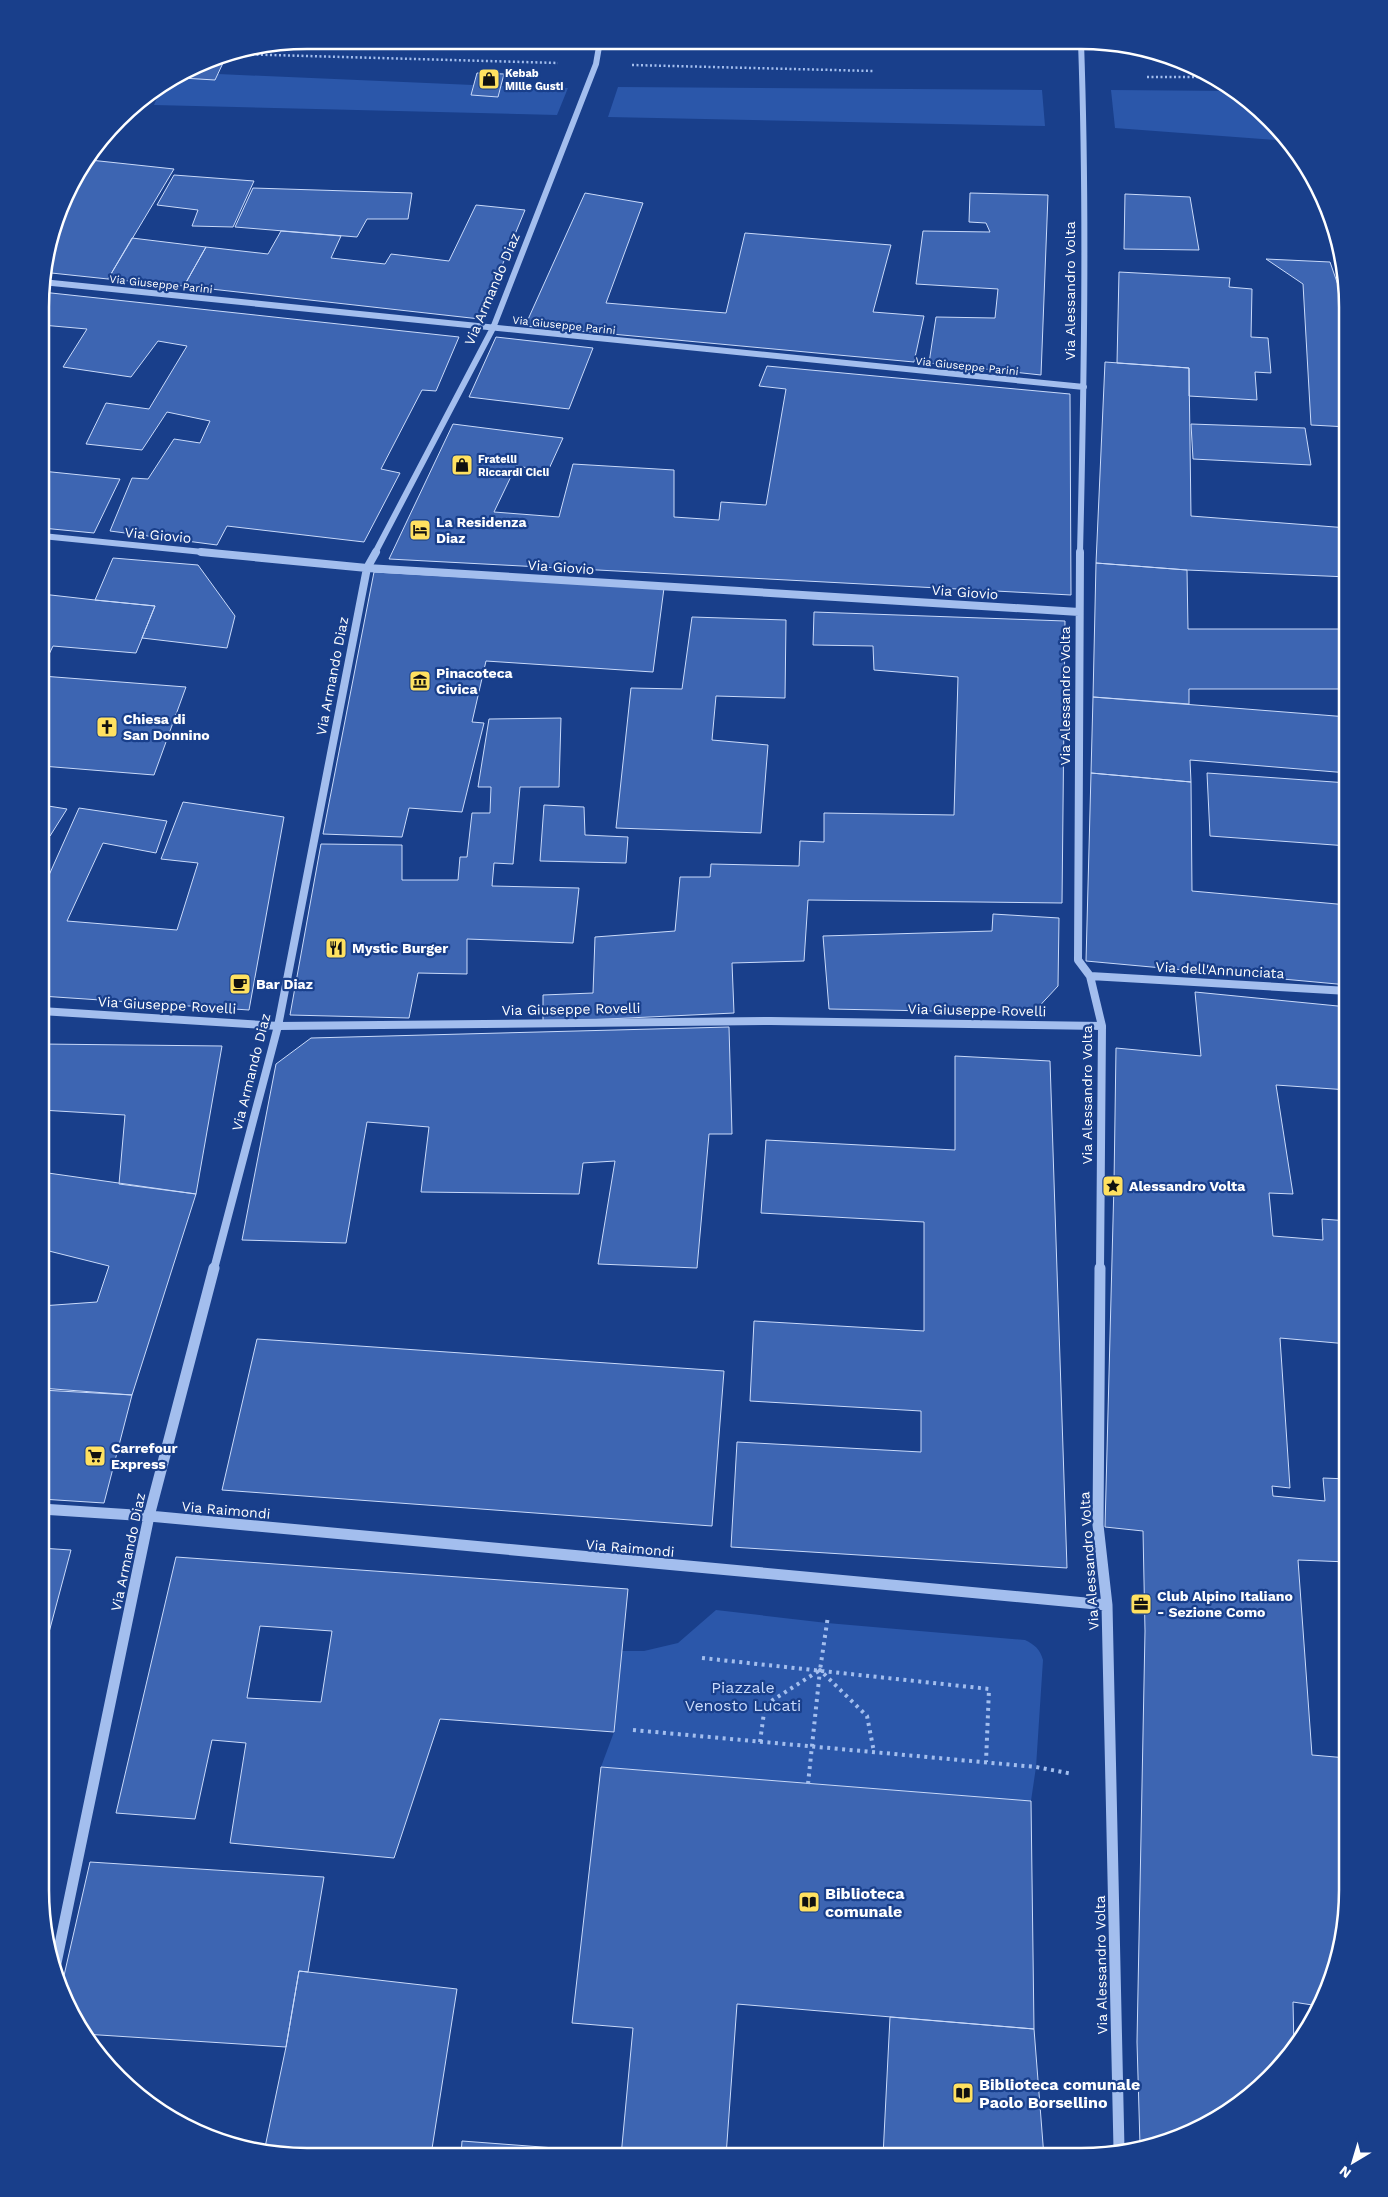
<svg xmlns="http://www.w3.org/2000/svg" width="1388" height="2197" viewBox="0 0 1388 2197" font-family="'Work Sans',sans-serif">
<style>
.green{fill:#2b57aa}
.building{fill:#3d65b2;stroke:#c9dafa;fill-rule:evenodd}
.lines{fill:none;stroke-linecap:round;stroke-linejoin:round}
.path-far1{stroke:#a3beee;stroke-width:2.5;stroke-dasharray:2 2.5;stroke-linecap:butt}
.path{stroke:#a3beee;stroke-width:4;stroke-dasharray:3 4.5;stroke-linecap:butt}
.minor-far2{stroke:#a3beee;stroke-width:6}
.minor-far1{stroke:#a3beee;stroke-width:8}
.minor{stroke:#a3beee;stroke-width:11}
.labels{text-anchor:middle;stroke-width:4.5;stroke-linejoin:round;paint-order:stroke}
.far-poi-label{font-size:11px;font-weight:bold;fill:#fff;stroke:#193f8b;text-anchor:start}
.far-street-label{font-size:11px;fill:#fff;stroke:#193f8b}
.street-label{font-size:14px;fill:#fff;stroke:#193f8b}
.poi-label{font-size:14px;font-weight:bold;fill:#fff;stroke:#193f8b;text-anchor:start}
.near-park-label{font-size:16px;fill:#c9dafa;stroke:#193f8b}
.near-poi-label{font-size:16px;font-weight:bold;fill:#fff;stroke:#193f8b;text-anchor:start}
.rim{fill:none;stroke:#fff;stroke-width:2.5}
</style>
<rect width="100%" height="100%" fill="#193f8b"/>
<!-- green -->
<path class="green" d="M184,73L182,78L215,80L218,74L473,85L471,95L498,97L501,86L568,88L557,115L154,105L161,88Z
M618,87L1042,90L1045,126L608,117Z
M1111,90L1236,91L1243,95L1290,141L1115,128Z
M716,1610L827,1623L1025,1640C1035,1645 1040,1649 1043,1660L1036,1767L1031,1801L601,1767L614,1732L622,1651H644L678,1643Z"/>
<!-- building -->
<path class="building" d="M203,62L223,63L215,80L182,78L184,73Z
M477,73L504,74L498,97L471,95Z
M90,160L174,169L108,279L42,272L68,189Z
M174,175L254,181L233,227L192,226L198,210L157,205Z
M253,188L412,193L408,219H367L357,237L235,227Z
M585,193L643,203L606,303L726,313L745,233L891,245L873,312L924,316L914,362L525,326Z
M970,193L1048,195L1041,375L929,363L936,317L995,318L998,289L916,284L923,231L990,232L986,223L969,222Z
M1125,194L1190,197L1199,250L1124,249Z
M476,205L525,210L480,319L184,286L206,247L268,254L281,231L341,236L331,258L385,264L391,254L449,261Z
M132,238L206,247L184,286L108,279Z
M1266,259L1330,262L1338,285H1344L1348,307V427L1311,425L1303,284Z
M1119,272L1230,278L1229,287L1252,289L1251,337L1268,338L1271,373L1255,372L1257,400L1189,396V368L1117,363Z
M42,292L459,337L436,391L422,390L381,469L400,473L364,542L227,526L217,545L110,531L132,478L148,479L174,439L200,443L210,421L167,412L142,450L86,444L106,403L149,409L187,346L158,341L131,377L63,367L87,329L42,325Z
M496,337L593,348L569,409L469,397Z
M1105,362L1189,368L1191,516L1348,528V577L1187,570L1096,563Z
M767,366L1070,394L1071,595L389,559L453,424L563,438L548,471L516,466L494,512L559,517L573,464L674,470V517L719,520L721,502L766,505L786,389L759,386Z
M1191,424L1305,428L1311,465L1193,459Z
M42,471L120,479L94,533L42,528Z
M113,558L198,565L235,616L227,648L142,638L155,606L95,600Z
M1096,563L1187,570L1188,629H1348V689H1189V704L1093,697Z
M374,572L664,588L653,672L486,661L472,722L484,723L462,812L409,808L402,837L323,834Z
M42,594L95,600L155,606L136,653L53,646L42,669Z
M814,612L1065,621L1062,903L808,900L804,961L732,963L734,1013L543,1022V995L593,993L595,937L675,931L680,877H710L711,864L799,866L800,841L824,842V813L954,815L958,677L874,670L873,646L813,645Z
M692,617L786,620L785,698L716,696L712,740L768,745L761,833L616,828L631,688L682,689Z
M42,676L186,687L154,775L42,766Z
M1093,697L1348,717V773L1190,760L1191,782L1091,773Z
M561,718L559,787H520L513,864L494,863L492,886L579,888L573,943L467,939V974L418,973L409,1018L290,1015L321,844L402,845V880H458L460,857H467L472,813H490L491,787H478L489,719Z
M1091,773L1191,782L1192,891L1348,905V985L1086,961Z
M1207,773L1348,783V846L1210,836Z
M183,802L284,817L249,1010L41,996V893L79,808L167,821L156,853L103,843L67,921L177,930L198,863L161,859Z
M42,805L67,809L50,836L41,835Z
M544,805L584,807L585,835L628,837L626,863L540,861Z
M993,914L1059,918L1058,986L1033,1013L829,1009L823,936L992,931Z
M1195,992L1348,1007V1090L1276,1085L1293,1194L1269,1193L1273,1236L1323,1240L1322,1219L1348,1221V1344L1280,1338L1290,1488L1272,1486L1273,1496L1325,1501L1323,1478L1348,1479V1562L1298,1560L1312,1755L1347,1758V1908L1334,1976L1319,2006L1293,2002L1294,2048L1244,2102L1184,2137L1140,2145L1137,2042L1145,1631L1143,1531L1105,1527L1114,1183L1116,1048L1201,1056Z
M729,1027L732,1134H709L697,1268L598,1264L615,1161L583,1163L579,1194L421,1192L429,1127L367,1122L346,1243L242,1240L276,1064L311,1038Z
M41,1044L222,1046L196,1194L119,1184L125,1115L41,1110Z
M955,1056L1050,1061L1067,1568L731,1547L737,1442L921,1452V1411L750,1401L754,1321L924,1331V1222L761,1213L766,1140L955,1150Z
M41,1172L196,1194L132,1395L41,1388V1306L97,1302L109,1266L41,1249Z
M257,1339L724,1371L712,1526L222,1490Z
M41,1390L132,1395L104,1503L41,1499Z
M40,1548L71,1550L40,1666Z
M176,1557L628,1589L614,1732L440,1719L394,1858L230,1843L246,1743L212,1740L195,1819L116,1813ZM260,1626L332,1631L321,1702L247,1698Z
M601,1767L1031,1801L1034,2029L737,2004L726,2156H621L633,2028L572,2023Z
M90,1862L324,1877L308,1972L299,1971L286,2047L84,2034L60,1993Z
M299,1971L457,1989L431,2155H272L264,2152L286,2047Z
M890,2017L1034,2029L1044,2157L883,2156Z
M462,2141L555,2148L554,2156L461,2155Z"/>
<g class="lines">
<!-- path-far1 -->
<path class="path-far1" d="M234,54L558,63
M632,65L873,71
M1147,77H1213"/>
<!-- path -->
<path class="path" d="M702,1658L989,1689L986,1762
M633,1730L1036,1767L1073,1774
M760,1742L765,1705L820,1670L828,1616
M808,1784L820,1670L867,1716L874,1752"/>
<!-- minor-far2 -->
<path class="minor-far2" d="M893,42L1130,46
M42,282L1084,387
M42,536L213,553
M375,553L493,328L596,64L600,41
M1080,553C1084,383 1087,212 1081,42"/>
<!-- minor-far1 -->
<path class="minor-far1" d="M201,552L367,568L1079,612
M1080,552L1078,960L1090,976L1102,1026L1100,1269
M1090,976L1348,991
M41,1011L278,1026L771,1021L1102,1026
M214,1269L278,1026L367,568L376,552"/>
<!-- minor -->
<path class="minor" d="M1100,1268L1098,1525L1107,1605L1119,2149
M41,1509L149,1516L1107,1605
M55,1968L149,1516L214,1268"/>
</g>
<!-- icons -->
<defs>
<g id="shop-square" transform="scale(1.125)"><rect x="-9" y="-9" width="18" height="18" rx="4" fill="#ffe160" stroke="#193f8b"/><path d="M-5-2.5h2.3a2.7 3.5 0 0 1 5.4 0H5L5.5 6h-11ZM-1.5-2.5h3a1.5 2.3 0 0 0-3 0Z" fill="#111"/></g>
<g id="hotel-square" transform="scale(1.125)"><rect x="-9" y="-9" width="18" height="18" rx="4" fill="#ffe160" stroke="#193f8b"/><path d="M-6-4.5h1.5V1H6V5H4.5V3h-9V5H-6ZM-4 0a1.8 1.8 0 1 1 3.6 0ZM.5 0V-2.5h3Q6-2.5 6 0Z" fill="#111"/></g>
<g id="museum-square" transform="scale(1.125)"><rect x="-9" y="-9" width="18" height="18" rx="4" fill="#ffe160" stroke="#193f8b"/><path d="M0-6L6-3V-2H-6V-3ZM-5-1h2V3h-2ZM-1-1h2V3h-2ZM3-1h2V3H3ZM-6 4H6V6H-6Z" fill="#111"/></g>
<g id="church-square" transform="scale(1.125)"><rect x="-9" y="-9" width="18" height="18" rx="4" fill="#ffe160" stroke="#193f8b"/><path d="M-1.2-6h2.4v3.5h3.3v2.4h-3.3V6h-2.4V-.1h-3.3v-2.4h3.3Z" fill="#111"/></g>
<g id="restaurant-square" transform="scale(1.125)"><rect x="-9" y="-9" width="18" height="18" rx="4" fill="#ffe160" stroke="#193f8b"/><path d="M-5-6h1v4h1v-4h1v4h1v-4h1v5L-1.5 .5V6h-2V.5L-5-1ZM5-6V6H3V1.5H1.5Q1.5-4 5-6Z" fill="#111"/></g>
<g id="cafe-square" transform="scale(1.125)"><rect x="-9" y="-9" width="18" height="18" rx="4" fill="#ffe160" stroke="#193f8b"/><path d="M-5.5-4.5H6V0H3Q3 3.5 0 3.5H-2.5Q-5.5 3.5-5.5 0ZM3-3.2v2h1.7v-2ZM-6 4.5H4V6H-6Z" fill="#111"/></g>
<g id="sight-square" transform="scale(1.125)"><rect x="-9" y="-9" width="18" height="18" rx="4" fill="#ffe160" stroke="#193f8b"/><path d="M0-6L1.8-2.2L6-1.7L2.9 1.2L3.7 5.4L0 3.3L-3.7 5.4L-2.9 1.2L-6-1.7L-1.8-2.2Z" fill="#111"/></g>
<g id="supermarket-square" transform="scale(1.125)"><rect x="-9" y="-9" width="18" height="18" rx="4" fill="#ffe160" stroke="#193f8b"/><path d="M-6-5.5h2.5l.6 2H6L4.5 2H-2.5L-4.4-4H-6ZM-1.5 3.2a1.3 1.3 0 1 0 .1 0ZM3 3.2a1.3 1.3 0 1 0 .1 0Z" fill="#111"/></g>
<g id="office-square" transform="scale(1.125)"><rect x="-9" y="-9" width="18" height="18" rx="4" fill="#ffe160" stroke="#193f8b"/><path d="M-6-3h4V-5.5h4V-3h4V5H-6ZM-1-4.5V-3h2v-1.5ZM-6 0V1H6V0Z" fill="#111"/></g>
<g id="library-square" transform="scale(1.125)"><rect x="-9" y="-9" width="18" height="18" rx="4" fill="#ffe160" stroke="#193f8b"/><path d="M-6-4Q-3-5.5-.7-3.5V5Q-3 3-6 4ZM6-4Q3-5.5 .7-3.5V5Q3 3 6 4Z" fill="#111"/></g>
</defs>
<g fill-rule="evenodd">
<use href="#shop-square" x="489" y="79"/>
<use href="#shop-square" x="462" y="465"/>
<use href="#hotel-square" x="420" y="530"/>
<use href="#museum-square" x="420" y="681"/>
<use href="#church-square" x="107" y="727"/>
<use href="#restaurant-square" x="336" y="948"/>
<use href="#cafe-square" x="240" y="984"/>
<use href="#sight-square" x="1113" y="1186"/>
<use href="#supermarket-square" x="95" y="1456"/>
<use href="#office-square" x="1141" y="1604"/>
<use href="#library-square" x="809" y="1902"/>
<use href="#library-square" x="963" y="2093"/>
</g>
<g class="labels">
<!-- far-poi labels -->
<g class="far-poi-label">
<text x="505" y="77">Kebab<tspan x="505" dy="13">Mille Gusti</tspan></text>
<text x="478" y="463">Fratelli<tspan x="478" dy="13">Riccardi Cicli</tspan></text>
</g>
<!-- far-street labels -->
<g class="far-street-label">
<text transform="translate(161 284) rotate(6)" y="4">Via Giuseppe Parini</text>
<text transform="translate(564 325) rotate(6)" y="4">Via Giuseppe Parini</text>
<text transform="translate(967 366) rotate(6)" y="4">Via Giuseppe Parini</text>
</g>
<!-- street labels -->
<g class="street-label">
<text transform="translate(492 289) rotate(-67)" y="5">Via Armando Diaz</text>
<text transform="translate(1070 291) rotate(-90)" y="5">Via Alessandro Volta</text>
<text transform="translate(158 535) rotate(5)" y="5">Via Giovio</text>
<text transform="translate(561 567) rotate(4)" y="5">Via Giovio</text>
<text transform="translate(965 592) rotate(4)" y="5">Via Giovio</text>
<text transform="translate(332 676) rotate(-79)" y="5">Via Armando Diaz</text>
<text transform="translate(1065 696) rotate(-90)" y="5">Via Alessandro Volta</text>
<text transform="translate(1220 970) rotate(3)" y="5">Via dell'Annunciata</text>
<text transform="translate(167 1005) rotate(3)" y="5">Via Giuseppe Rovelli</text>
<text transform="translate(571 1009) rotate(-1)" y="5">Via Giuseppe Rovelli</text>
<text transform="translate(977 1010) rotate(1)" y="5">Via Giuseppe Rovelli</text>
<text transform="translate(251 1072) rotate(-76)" y="5">Via Armando Diaz</text>
<text transform="translate(1087 1095) rotate(-90)" y="5">Via Alessandro Volta</text>
<text transform="translate(226 1510) rotate(5)" y="5">Via Raimondi</text>
<text transform="translate(630 1548) rotate(5)" y="5">Via Raimondi</text>
<text transform="translate(128 1552) rotate(-78)" y="5">Via Armando Diaz</text>
<text transform="translate(1089 1561) rotate(-94)" y="5">Via Alessandro Volta</text>
<text transform="translate(1101 1965) rotate(-91)" y="5">Via Alessandro Volta</text>
</g>
<!-- poi labels -->
<g class="poi-label">
<text x="436" y="527">La Residenza<tspan x="436" dy="16">Diaz</tspan></text>
<text x="436" y="678">Pinacoteca<tspan x="436" dy="16">Civica</tspan></text>
<text x="123" y="724">Chiesa di<tspan x="123" dy="16">San Donnino</tspan></text>
<text x="352" y="953">Mystic Burger</text>
<text x="256" y="989">Bar Diaz</text>
<text x="1129" y="1191">Alessandro Volta</text>
<text x="111" y="1453">Carrefour<tspan x="111" dy="16">Express</tspan></text>
<text x="1157" y="1601">Club Alpino Italiano<tspan x="1157" dy="16">- Sezione Como</tspan></text>
</g>
<!-- near-park labels -->
<g class="near-park-label">
<text x="743" y="1693">Piazzale<tspan x="743" dy="18">Venosto Lucati</tspan></text>
</g>
<!-- near-poi labels -->
<g class="near-poi-label">
<text x="825" y="1899">Biblioteca<tspan x="825" dy="18">comunale</tspan></text>
<text x="979" y="2090">Biblioteca comunale<tspan x="979" dy="18">Paolo Borsellino</tspan></text>
</g>
</g>
<!-- crop -->
<path d="M0 0H1388V2197H0ZM307 49H1081A258 258 0 0 1 1339 307V1890A258 258 0 0 1 1081 2148H307A258 258 0 0 1 49 1890V307A258 258 0 0 1 307 49Z" fill="#193f8b" fill-rule="evenodd"/>
<path class="rim" d="M307 49H1081A258 258 0 0 1 1339 307V1890A258 258 0 0 1 1081 2148H307A258 258 0 0 1 49 1890V307A258 258 0 0 1 307 49Z"/>
<!-- north arrow -->
<g transform="translate(1353 2162) rotate(218)" stroke="#193f8b" stroke-width="4" paint-order="stroke">
<path d="M0-4L9 19L0 12L-9 19Z" fill="#ffffff"/>
<text y="-8" font-size="14" font-weight="bold" text-anchor="middle" fill="#ffffff">N</text>
</g>
</svg>
